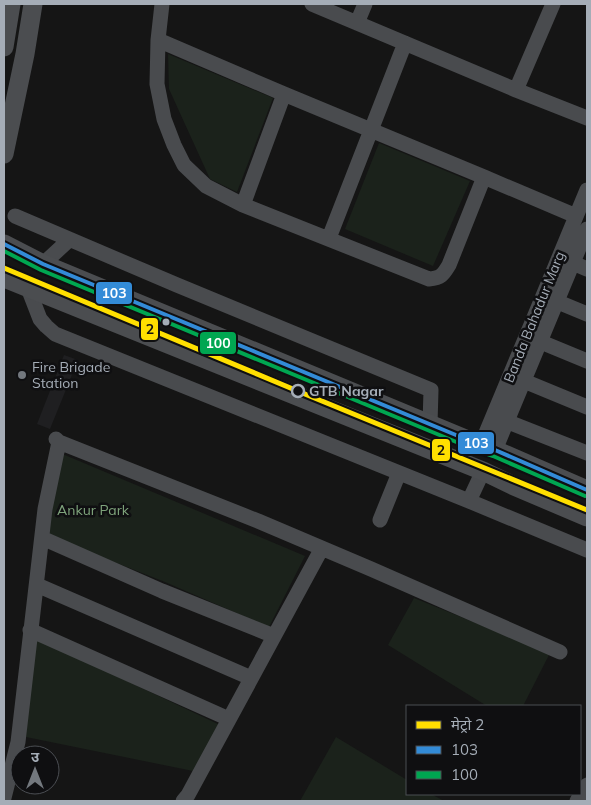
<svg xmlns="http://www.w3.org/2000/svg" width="591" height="805" viewBox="0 0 591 805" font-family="Mulish,'Noto Sans Devanagari',sans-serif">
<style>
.built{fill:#1f1f21}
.green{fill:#1b221b}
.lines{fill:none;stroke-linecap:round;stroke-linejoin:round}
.minor{stroke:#494b4e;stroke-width:15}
.major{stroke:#4b4d50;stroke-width:19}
.bus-1-casing{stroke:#0f0f11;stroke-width:8}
.bus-2-casing{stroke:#0f0f11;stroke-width:8}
.bus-1{stroke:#338bd7;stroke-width:4}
.bus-2{stroke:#00a651;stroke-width:4}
.metro-1-casing{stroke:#0f0f11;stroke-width:9}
.metro-1{stroke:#ffdf00;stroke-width:5}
.bus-dot{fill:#a5adb7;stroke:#0f0f11;stroke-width:2}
.poi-dot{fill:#73787e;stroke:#0f0f11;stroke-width:2}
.stop-dot{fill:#0f0f11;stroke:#a5adb7;stroke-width:2.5}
.labels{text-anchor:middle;stroke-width:5;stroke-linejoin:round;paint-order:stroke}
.street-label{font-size:14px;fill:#a5adb7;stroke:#0f0f11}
.poi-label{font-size:14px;fill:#a5adb7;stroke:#0f0f11;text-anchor:start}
.stop-label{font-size:14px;font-weight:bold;fill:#a5adb7;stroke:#0f0f11;text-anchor:start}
.park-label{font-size:14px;fill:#7ea37b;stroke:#0f0f11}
.line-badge{stroke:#0f0f11;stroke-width:2}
.badge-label{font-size:14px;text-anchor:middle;font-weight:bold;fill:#fff}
.pale-badge-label{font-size:14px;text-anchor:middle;font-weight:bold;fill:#111}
</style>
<rect width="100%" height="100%" fill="#151515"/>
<!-- built -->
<path class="built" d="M64,355L78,360L50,429L37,424Z"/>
<!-- green -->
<path class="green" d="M168,54L273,98L237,192L210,179L169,89Z
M379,143L470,181L433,266L345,229Z
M60,453L305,556L269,627L165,582L48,536Z
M414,598L550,653L523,706H487L388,645Z
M34,637L220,725L198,772L26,737Z
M336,737L407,780V794H431L444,801H300Z"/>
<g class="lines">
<!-- minor -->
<path class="minor" d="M312,4L516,90L587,118
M357,23L365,4
M158,40L284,94L484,177L449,265C443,275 441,278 429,279L243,205L206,186L184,165L174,145L164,119L157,84L158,40L162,4
M516,90L553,4
M484,177L576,216
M243,205L284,94
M15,216L177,285L431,390L430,424
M329,238L405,43
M573,263L587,269
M43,264L69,240
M28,288L40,319L46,326L55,334L469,501
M558,302L587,314
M541,342L587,361
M524,381L587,407
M498,418L587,453
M56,439L59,442L258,521L371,569L560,652
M481,445L587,190
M495,450L587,229
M483,471L469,501L587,550
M380,520L399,473
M42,538L162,591L274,636
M37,585L251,678
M30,630L229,719
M4,798L18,742L45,509L59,442
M183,801L188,795L322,548
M577,801L587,785"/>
<!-- major -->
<path class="major" d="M4,47L11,4
M4,154L25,54L33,4
M4,244L43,264L468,440L495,450L587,490
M4,278L483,471L514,486L587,517"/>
<!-- bus-1 casing -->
<g class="bus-1-casing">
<path id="bus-1" d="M4,244L43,264L468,440L495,450L587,490"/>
</g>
<!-- bus-2 casing -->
<g class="bus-2-casing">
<path id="bus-2" d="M4,251L41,270L466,446L493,456L585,496"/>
</g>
<!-- bus-1 -->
<use href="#bus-1" class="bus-1"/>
<!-- bus-2 -->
<use href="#bus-2" class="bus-2"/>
<!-- metro-1 casing -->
<g class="metro-1-casing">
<path id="metro-1" d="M4,268L300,392L587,510"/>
</g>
<!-- metro-1 -->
<use href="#metro-1" class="metro-1"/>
</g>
<!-- markers -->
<circle class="bus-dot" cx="166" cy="322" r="4.5"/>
<circle class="poi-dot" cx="22" cy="375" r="5"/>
<circle class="stop-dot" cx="298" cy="391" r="6"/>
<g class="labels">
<!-- street labels -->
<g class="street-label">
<text transform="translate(534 317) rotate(-68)" y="5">Banda Bahadur Marg</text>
</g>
<!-- poi labels -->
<g class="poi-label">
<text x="32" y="372">Fire Brigade<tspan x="32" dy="16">Station</tspan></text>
</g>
<!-- stop labels -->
<g class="stop-label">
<text x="309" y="396">GTB Nagar</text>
</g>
<!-- park labels -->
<g class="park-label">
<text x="93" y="515">Ankur Park</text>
</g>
</g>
<g class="line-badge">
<rect x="95" y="281" width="38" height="24" rx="5" fill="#338bd7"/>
<rect x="140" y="317" width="19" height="24" rx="5" fill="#ffdf00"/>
<rect x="199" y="331" width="38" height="24" rx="5" fill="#00a651"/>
<rect x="457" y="431" width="38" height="24" rx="5" fill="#338bd7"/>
<rect x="431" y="438" width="20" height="24" rx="5" fill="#ffdf00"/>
</g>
<g class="badge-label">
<text x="114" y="298">103</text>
<text x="218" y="348">100</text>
<text x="476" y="448">103</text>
</g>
<g class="pale-badge-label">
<text x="150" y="334">2</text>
<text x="441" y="455">2</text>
</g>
<!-- border -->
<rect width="591" height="805" fill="none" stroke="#a5adb7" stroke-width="10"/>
<!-- legend -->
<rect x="406" y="705" width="175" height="90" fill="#0f0f11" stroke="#4b4e53"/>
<rect x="416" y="721" width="25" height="8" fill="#ffdf00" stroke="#4b4e53"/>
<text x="451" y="730" font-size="15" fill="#a5adb7">मेट्रो 2</text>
<rect x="416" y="746" width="25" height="8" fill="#338bd7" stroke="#4b4e53"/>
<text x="451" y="755" font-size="15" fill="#a5adb7">103</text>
<rect x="416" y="771" width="25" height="8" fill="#00a651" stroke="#4b4e53"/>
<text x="451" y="780" font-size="15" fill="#a5adb7">100</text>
<!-- north arrow -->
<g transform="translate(35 770)"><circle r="24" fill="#0f0f11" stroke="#4b4e53"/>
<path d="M0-4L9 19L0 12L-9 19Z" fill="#73787e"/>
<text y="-8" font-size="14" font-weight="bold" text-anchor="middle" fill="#a5adb7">उ</text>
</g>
</svg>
